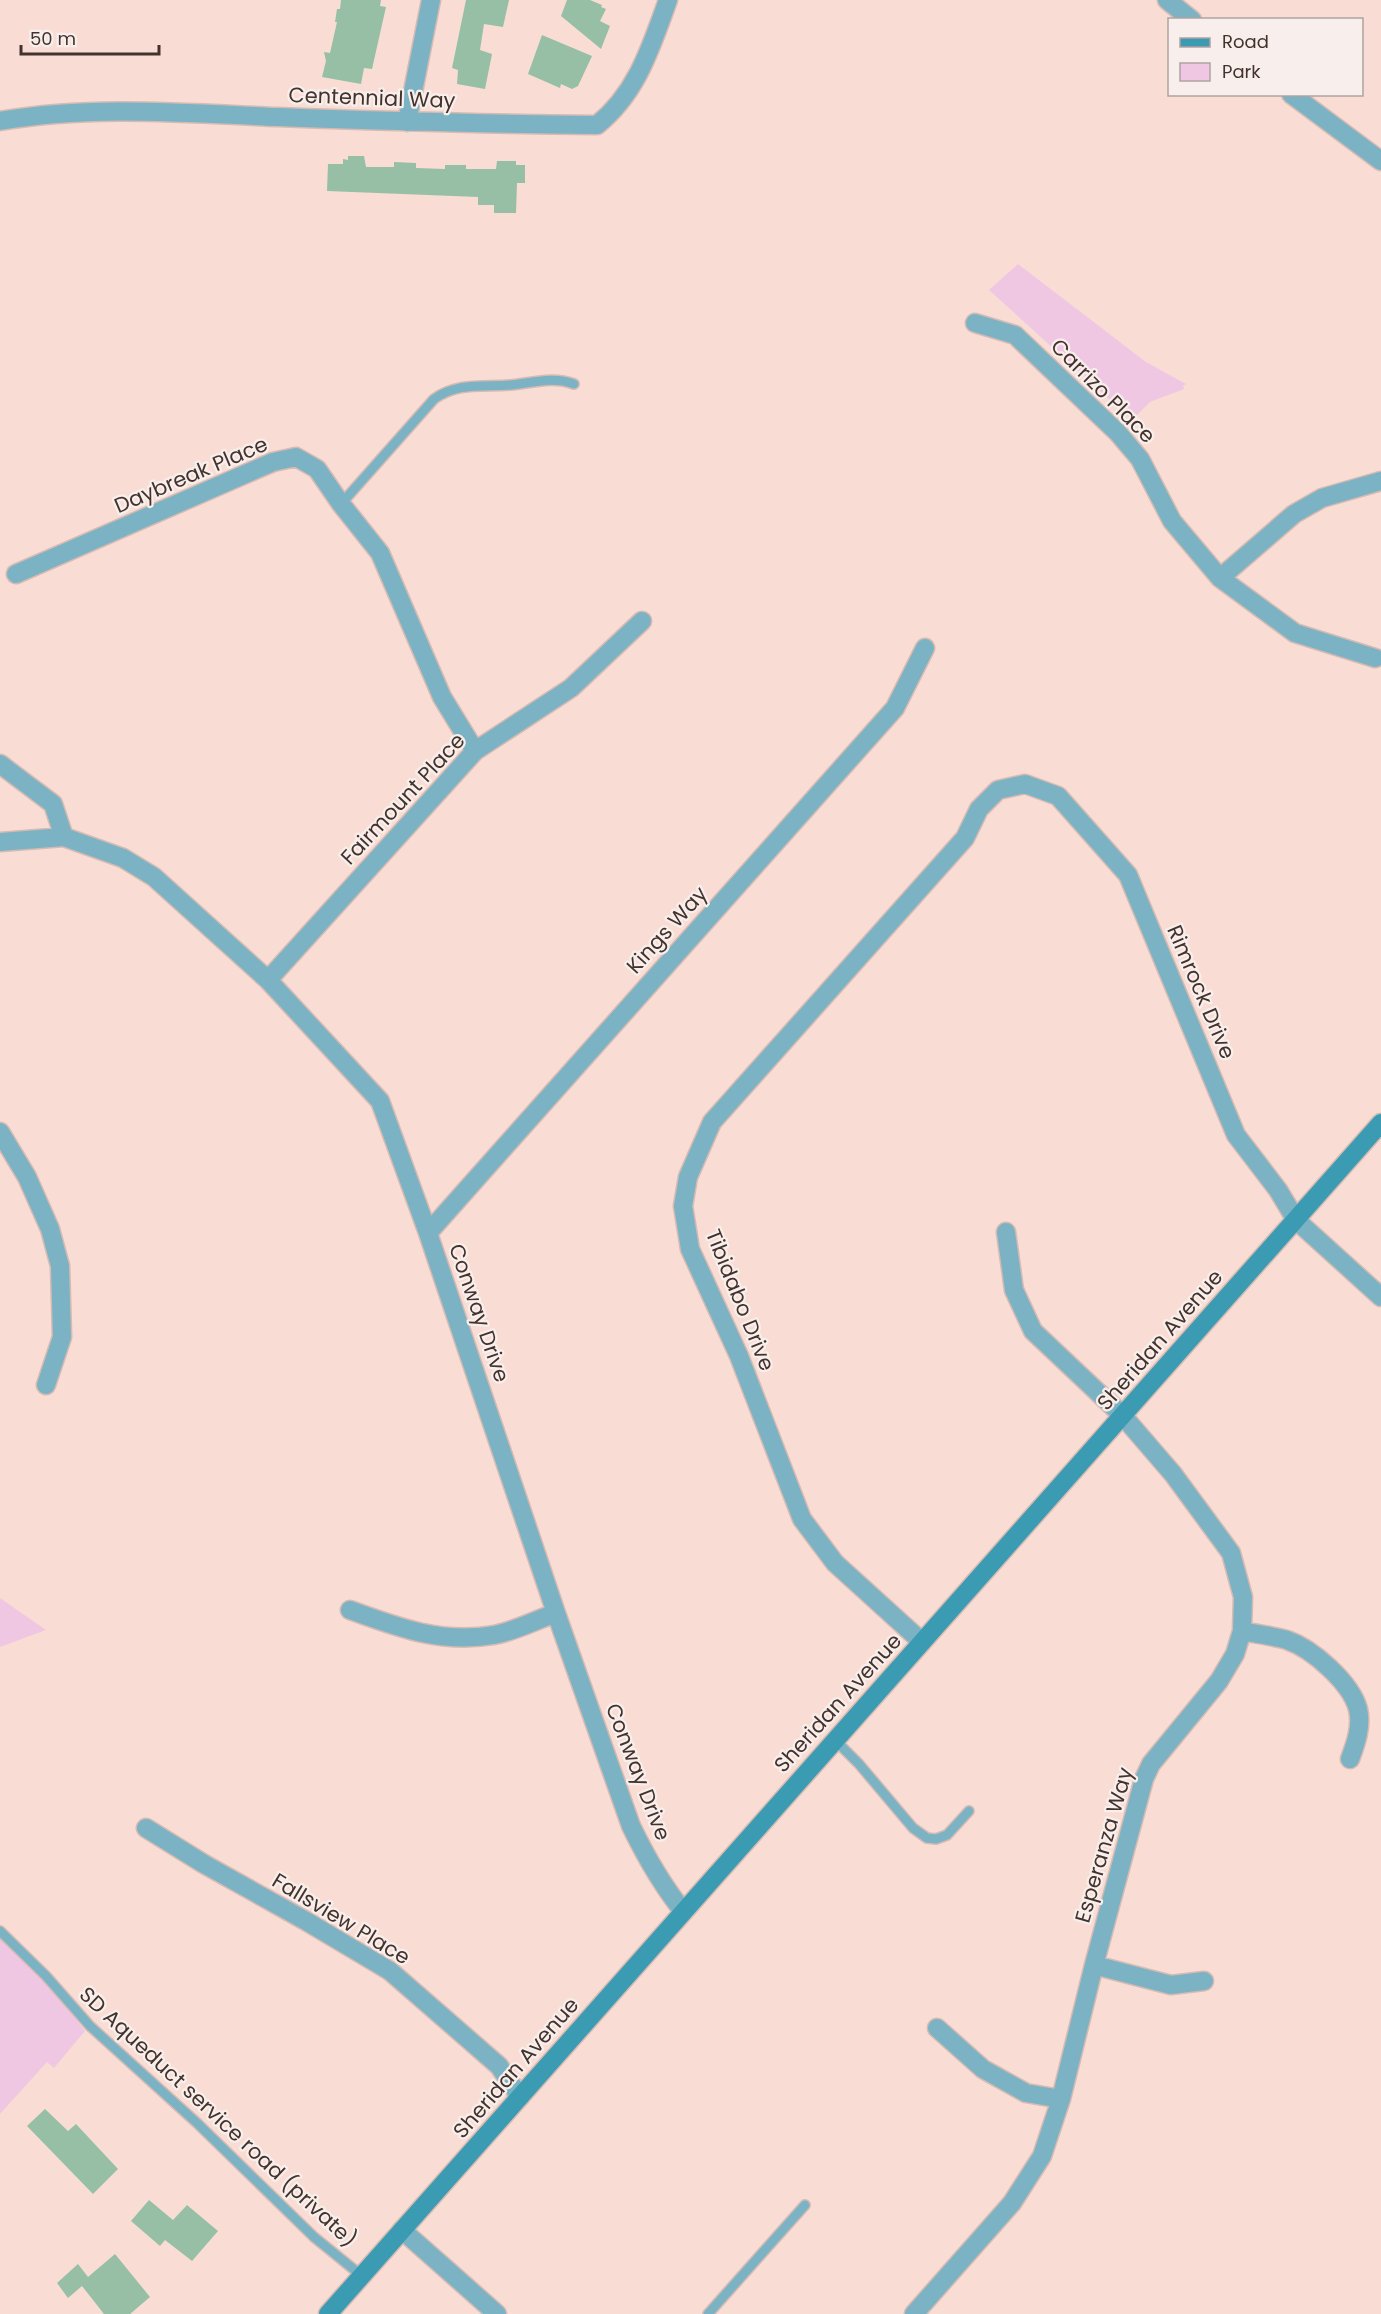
<svg xmlns="http://www.w3.org/2000/svg" width="1381" height="2314" viewBox="0 0 1381 2314" font-family="Poppins,sans-serif">
<style>
.green{fill:#f0c7e3}
.building{fill:#96bfa6}
.lines{fill:none;stroke-linecap:round;stroke-linejoin:round}
.lane-casing{stroke:#d5bbb3;stroke-width:12}
.street-casing{stroke:#d5bbb3;stroke-width:21}
.secondary-casing{stroke:#d5bbb3;stroke-width:21}
.lane{stroke:#7bb3c4;stroke-width:9}
.street{stroke:#7bb3c4;stroke-width:18}
.secondary{stroke:#3a9bb3;stroke-width:18}
.labels{text-anchor:middle;stroke-width:4.5;stroke-linejoin:round;paint-order:stroke}
.street-label{font-size:21px;fill:#44322d;stroke:#f8efec}
</style>
<rect width="100%" height="100%" fill="#f9ddd4"/>
<!-- green -->
<path class="green" d="M1018,264L1146,362L1186,384L1183,386L1184,389L1150,402L1132,420L989,290Z
M0,1598L46,1630L0,1647Z
M0,1938L50,1986L85,2031L54,2068L47,2062L0,2114Z"/>
<!-- building -->
<path class="building" d="M341,0H381L380,6L386,7L372,69L364,68L361,84L322,77L326,61L324,52L330,53L337,22H335L337,9H340Z
M466,0H509L503,27L484,24L480,50L492,54L485,89L457,84L458,70L452,68Z
M567,0H590L602,5L601,7L606,9L600,21L610,26L601,49L561,16Z
M542,35L592,56L578,86L572,89L561,84L560,88L528,74Z
M348,156H364L366,167H394V162L416,163V168L445,169V165H466V169H496L497,161H516V165H525V183H517L516,213H494V205H478V197L327,191L328,164H343V159L348,160Z
M45,2109L68,2131L76,2124L118,2169L93,2194L27,2126Z
M149,2200L173,2220L187,2205L218,2231L192,2261L165,2240L160,2246L131,2221Z
M115,2254L150,2297L130,2314H104L82,2286L68,2298L57,2283L78,2264L88,2277Z"/>
<g class="lines">
<!-- lane casing -->
<g class="lane-casing">
<path id="lane" d="M341,504L434,399C457,382 483,387 510,385C533,383 552,376 574,384
M835,1740L859,1764L913,1828L927,1838L936,1839L947,1835L969,1811
M0,1931L46,1976L90,2026L197,2123L314,2237L362,2276
M708,2314L805,2205"/>
</g>
<!-- street casing -->
<g class="street-casing">
<path id="street" d="M1167,0L1192,20
M1291,94L1381,161
M0,121C92,105 185,113 278,117C384,121 491,124 597,125C637,93 651,47 668,0
M407,122L431,0
M975,323L1015,335L1118,433L1140,459L1172,521L1220,578L1295,633L1375,658
M16,574L273,462L296,457L317,469L341,504L380,553L442,697L475,751
M1220,578L1294,514L1322,498L1381,481
M0,764L53,804L64,837
M0,842L64,837L123,858L154,877L268,980L380,1101L428,1233L556,1613L631,1826C646,1857 662,1885 683,1911
M268,980L475,751L571,688L642,621
M0,1132L27,1177L50,1229L60,1266L62,1337L46,1385
M428,1233L895,708L925,648
M350,1610C399,1628 442,1644 494,1635C515,1631 536,1620 556,1613
M1242,1631C1257,1634 1273,1636 1287,1640C1313,1649 1351,1683 1358,1709C1362,1726 1356,1743 1350,1759
M922,1642L835,1563L802,1519L739,1356L690,1249L683,1206L688,1177L712,1122L965,838L979,809L998,790L1025,784L1058,796L1128,875L1236,1135L1278,1190L1296,1220L1381,1297
M146,1828L204,1864L306,1921L390,1971L499,2066L520,2097
M1094,1965L1171,1985L1204,1981
M937,2028L983,2069L1026,2093L1061,2099
M402,2230L497,2314
M914,2314L1012,2203L1042,2156L1061,2099L1094,1965L1144,1779L1151,1764L1219,1681L1235,1654L1242,1631L1243,1597L1231,1553L1173,1474L1123,1416L1033,1331L1014,1290L1006,1232"/>
</g>
<!-- secondary casing -->
<g class="secondary-casing">
<path id="secondary" d="M328,2314L1381,1123"/>
</g>
<!-- lane -->
<use href="#lane" class="lane"/>
<!-- street -->
<use href="#street" class="street"/>
<!-- secondary -->
<use href="#secondary" class="secondary"/>
</g>
<g class="labels">
<!-- street labels -->
<g class="street-label">
<text transform="translate(372 98) rotate(2)" y="7">Centennial Way</text>
<text transform="translate(1103 391) rotate(45)" y="7">Carrizo Place</text>
<text transform="translate(191 475) rotate(-23)" y="7">Daybreak Place</text>
<text transform="translate(403 799) rotate(-47)" y="7">Fairmount Place</text>
<text transform="translate(667 930) rotate(-48)" y="7">Kings Way</text>
<text transform="translate(1201 992) rotate(67)" y="7">Rimrock Drive</text>
<text transform="translate(740 1300) rotate(68)" y="7">Tibidabo Drive</text>
<text transform="translate(479 1313) rotate(71)" y="7">Conway Drive</text>
<text transform="translate(1160 1340) rotate(-49)" y="7">Sheridan Avenue</text>
<text transform="translate(838 1703) rotate(-48)" y="7">Sheridan Avenue</text>
<text transform="translate(638 1772) rotate(69)" y="7">Conway Drive</text>
<text transform="translate(1104 1845) rotate(-74)" y="7">Esperanza Way</text>
<text transform="translate(341 1919) rotate(31)" y="7">Fallsview Place</text>
<text transform="translate(516 2068) rotate(-49)" y="7">Sheridan Avenue</text>
<text transform="translate(218 2117) rotate(43)" y="7">SD Aqueduct service road (private)</text>
</g>
</g>
<!-- legend -->
<rect x="1168" y="18" width="195" height="78" fill="#f8efec" stroke="#b0a3a0" stroke-width="1.5"/>
<rect x="1180" y="38" width="30" height="9" fill="#3a9bb3" stroke="#b0a3a0" stroke-width="1.5"/>
<text x="1222" y="48" font-size="18" fill="#44322d">Road</text>
<rect x="1180" y="63" width="30" height="18" fill="#f0c7e3" stroke="#b0a3a0" stroke-width="1.5"/>
<text x="1222" y="78" font-size="18" fill="#44322d">Park</text>
<!-- scale -->
<path d="M21 45v9h138v-9" fill="none" stroke="#44322d" stroke-width="3"/>
<text x="30" y="45" font-size="18" fill="#44322d" stroke="#f8efec" stroke-width="4.5" paint-order="stroke">50 m</text>
</svg>
